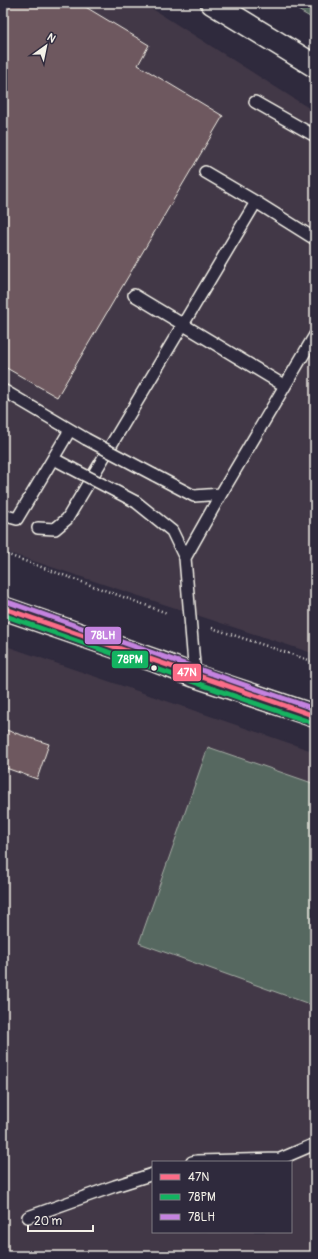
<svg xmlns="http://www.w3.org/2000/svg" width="318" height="1259" viewBox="0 0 318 1259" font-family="Pangolin,sans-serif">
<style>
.built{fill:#423847;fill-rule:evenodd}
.green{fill:#566860;stroke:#a5aca4}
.building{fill:#6e585e;stroke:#f4f1e8}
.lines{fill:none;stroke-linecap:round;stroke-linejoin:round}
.service-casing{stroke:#f4f1e8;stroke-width:14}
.minor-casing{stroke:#f4f1e8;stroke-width:25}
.secondary-casing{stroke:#f4f1e8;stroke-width:25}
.path{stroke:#f4f1e8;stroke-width:2.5;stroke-dasharray:1 3;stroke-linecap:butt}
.service{stroke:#2f2a3d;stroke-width:11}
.minor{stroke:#2f2a3d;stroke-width:22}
.secondary{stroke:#2f2a3d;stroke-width:22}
.service-bridge-casing{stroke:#f4f1e8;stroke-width:14;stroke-linecap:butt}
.service-bridge{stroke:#2f2a3d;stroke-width:11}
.bus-1-casing{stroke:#2f2a3d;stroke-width:8}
.bus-2-casing{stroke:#2f2a3d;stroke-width:8}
.bus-3-casing{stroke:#2f2a3d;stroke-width:8}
.bus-1{stroke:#fb6d88;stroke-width:5}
.bus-2{stroke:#13b361;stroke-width:5}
.bus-3{stroke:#c483df;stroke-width:5}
.bus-dot{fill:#f4f1e8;stroke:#2f2a3d;stroke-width:1.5}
.line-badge{stroke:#2f2a3d;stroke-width:1.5}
.badge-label{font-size:11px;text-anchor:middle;font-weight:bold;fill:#fff}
</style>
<rect width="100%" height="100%" fill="#2f2a3d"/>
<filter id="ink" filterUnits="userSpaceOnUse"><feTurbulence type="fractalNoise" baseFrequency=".025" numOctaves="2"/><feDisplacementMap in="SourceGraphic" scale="8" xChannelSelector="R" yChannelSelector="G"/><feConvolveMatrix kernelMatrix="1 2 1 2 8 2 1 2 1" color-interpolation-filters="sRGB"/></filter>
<g filter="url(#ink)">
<!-- built -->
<path class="built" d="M3,3H143L315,112V654L3,551Z
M3,645L315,752V1256H3ZM153,1162H291V1232H153Z"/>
<!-- green -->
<path class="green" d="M286,3H315V20Z
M208,747L315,784V1006L139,943Z"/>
<!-- building -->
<path class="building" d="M3,3H79L149,45L138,65L223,116L57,397L3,366Z
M3,729L49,744L37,779L3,767Z"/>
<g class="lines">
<!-- service casing -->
<g class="service-casing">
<path id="service" d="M255,102L315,136
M205,172L256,202L315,239
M134,295L285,386
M3,390L86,439
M54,459L71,468
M154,475L194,496L221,494
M136,502L172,531L185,558L195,676
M3,515L17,519L70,430
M38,528L55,529L67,519L256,202
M185,558L221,494L315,335
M192,1162L197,1161L280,1159L315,1144
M28,1217L115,1186L153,1174"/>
</g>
<!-- minor casing -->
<g class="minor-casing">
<path id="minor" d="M212,3L315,66"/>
</g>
<!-- secondary casing -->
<g class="secondary-casing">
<path id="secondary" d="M3,608L156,661L195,676L315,716"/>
</g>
<!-- path -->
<path class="path" d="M3,553L167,613
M212,628L315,662"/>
<!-- service -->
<use href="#service" class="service"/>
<!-- minor -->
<use href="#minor" class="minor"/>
<!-- secondary -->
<use href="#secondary" class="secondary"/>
<!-- service-bridge casing -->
<g class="service-bridge-casing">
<path id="service-bridge" d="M86,439L154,475
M71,468L136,502"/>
</g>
<!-- service-bridge -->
<use href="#service-bridge" class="service-bridge"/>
<!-- bus-1 casing -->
<g class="bus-1-casing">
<path id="bus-1" d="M3,608C107,644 211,681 315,716"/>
</g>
<!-- bus-2 casing -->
<g class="bus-2-casing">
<path id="bus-2" d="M3,615C106,651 209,688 313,723"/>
</g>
<!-- bus-3 casing -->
<g class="bus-3-casing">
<path id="bus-3" d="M5,601C109,637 211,674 315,709"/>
</g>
<!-- bus-1 -->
<use href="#bus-1" class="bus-1"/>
<!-- bus-2 -->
<use href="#bus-2" class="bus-2"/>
<!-- bus-3 -->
<use href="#bus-3" class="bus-3"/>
</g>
</g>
<!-- markers -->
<circle class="bus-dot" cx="154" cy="668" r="3.5"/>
<g class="line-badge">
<rect x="84" y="626" width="38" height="19" rx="4" fill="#c483df"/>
<rect x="111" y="650" width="38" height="19" rx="4" fill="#13b361"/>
<rect x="172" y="663" width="30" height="19" rx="4" fill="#fb6d88"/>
</g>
<g class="badge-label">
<text x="103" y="639">78LH</text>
<text x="130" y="663">78PM</text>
<text x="187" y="676">47N</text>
</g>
<!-- margin -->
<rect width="318" height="1259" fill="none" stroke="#2f2a3d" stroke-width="16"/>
<rect x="8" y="8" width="302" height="1243" fill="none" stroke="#f4f1e8" stroke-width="1.5" filter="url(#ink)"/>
<!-- legend -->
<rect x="152" y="1161" width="140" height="72" fill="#2f2a3d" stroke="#7e7a81"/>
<rect x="160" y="1174" width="20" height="6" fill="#fb6d88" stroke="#7e7a81"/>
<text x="188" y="1181" font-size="12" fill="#f4f1e8">47N</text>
<rect x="160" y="1194" width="20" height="6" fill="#13b361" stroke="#7e7a81"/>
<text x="188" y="1201" font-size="12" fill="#f4f1e8">78PM</text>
<rect x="160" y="1214" width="20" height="6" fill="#c483df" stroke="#7e7a81"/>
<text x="188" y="1221" font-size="12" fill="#f4f1e8">78LH</text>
<!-- north arrow -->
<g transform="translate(46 46) rotate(33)" stroke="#2f2a3d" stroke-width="3" paint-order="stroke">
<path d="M0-3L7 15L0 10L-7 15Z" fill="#f4f1e8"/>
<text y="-6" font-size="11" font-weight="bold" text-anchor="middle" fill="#f4f1e8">N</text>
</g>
<!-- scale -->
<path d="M28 1225v6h65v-6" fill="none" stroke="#f4f1e8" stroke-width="2"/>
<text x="34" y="1225" font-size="12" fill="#f4f1e8" stroke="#2f2a3d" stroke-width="3" paint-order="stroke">20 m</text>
</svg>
